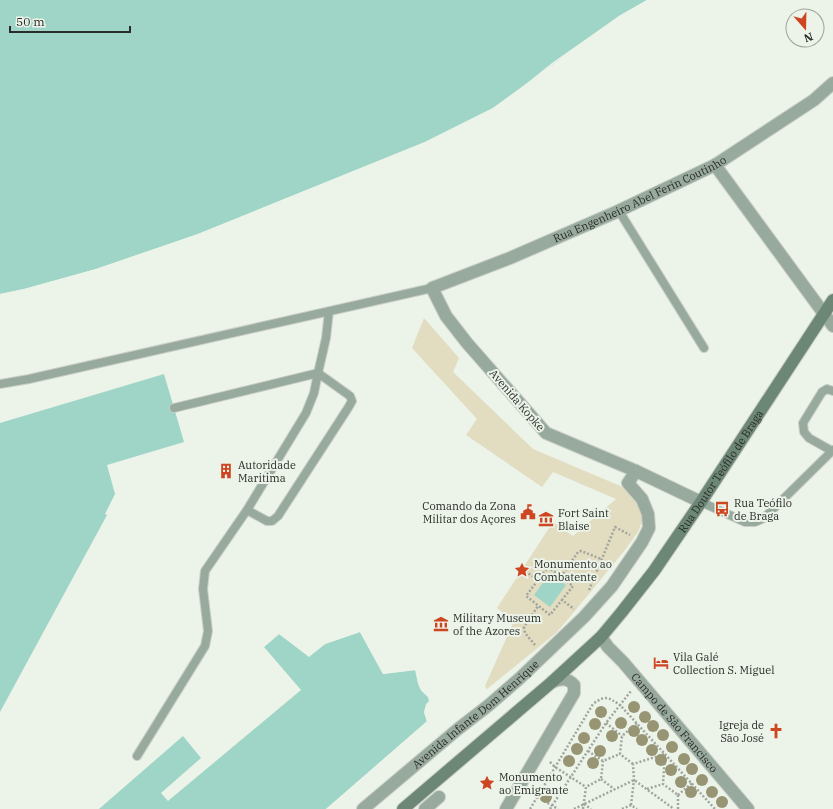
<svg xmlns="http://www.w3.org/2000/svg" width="833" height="809" viewBox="0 0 833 809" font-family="'IBM Plex Serif',serif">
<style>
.green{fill:#e2dcc1}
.water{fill:#9fd5c7}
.pier{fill:#ecf3e9}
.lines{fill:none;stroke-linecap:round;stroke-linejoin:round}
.lane-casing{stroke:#c9cfc6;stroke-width:10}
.street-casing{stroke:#c9cfc6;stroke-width:14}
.secondary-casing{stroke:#c9cfc6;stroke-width:14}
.path{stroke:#a0a59d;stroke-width:2.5;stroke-dasharray:2 2;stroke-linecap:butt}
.lane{stroke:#98aa9e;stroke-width:8}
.street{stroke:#98aa9e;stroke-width:12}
.secondary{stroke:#6d8776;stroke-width:12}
.tree{fill:#989574}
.labels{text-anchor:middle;stroke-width:4;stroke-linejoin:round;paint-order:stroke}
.street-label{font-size:11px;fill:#292c28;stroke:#ecf3e9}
.poi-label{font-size:11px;fill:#292c28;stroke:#ecf3e9;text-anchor:start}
</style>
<rect width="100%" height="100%" fill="#ecf3e9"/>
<!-- green -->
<path class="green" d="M424,318L459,358L453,372L533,449L625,488L638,503L641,513L642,521L638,532L625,550L569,618L556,633L487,689L485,686L514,621L497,608L553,522L573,536L616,499L553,472L542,487L466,435L477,419L412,348Z"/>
<!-- water -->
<path class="water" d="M0,0H647L619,16L493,108L425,142L198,234L96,269L24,289L0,294Z
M164,374L184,442L107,465L115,494L105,514L107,515L0,712V423Z
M550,573L566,585L550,607L534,595Z
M360,632L383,674L416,670C417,676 417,684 421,690C424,694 428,695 430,701L424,712L427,721L326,809H99L183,736L201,758L161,793L168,801L301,690L264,647L279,634L309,656L325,644Z"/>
<!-- pier -->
<path class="pier" d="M647,0H649L648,2L620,18L553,64L522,90L494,109L426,144L199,236L97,271L24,291L0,296V294L24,289L96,269L198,234L425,142L493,108L521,88L552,63L619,16Z
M360,630L362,631L385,672L417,668L420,683L422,688L430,696L432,700L428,705L426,712L429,722L329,809H326L427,722L424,712L426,704L429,701L428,697L421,690L418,683L415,670L383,674L360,632L325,644L309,657L279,634L264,647L262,645L279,632L309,654L324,642Z"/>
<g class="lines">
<!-- lane casing -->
<g class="lane-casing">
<path id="lane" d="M619,211L704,348
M0,384L29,379L432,288
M174,408L318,373L350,396L352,401L348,408L278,516L272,521H267L247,510
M832,451L809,438L804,432L803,423L822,392L827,389L833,391
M701,502L745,522H755L764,518L833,450
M137,756L205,646L208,631L203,589L205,571L247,510L306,413L314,393L318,373L326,338L329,311"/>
</g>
<!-- street casing -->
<g class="street-casing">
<g id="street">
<path d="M715,165L833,326"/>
<path id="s1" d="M701,502L636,471L546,433L467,343L446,316L432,288L510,258L614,213L715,165L814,100L833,83"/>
<path id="s2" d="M601,637L608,647L623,662L748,809"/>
<path id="s3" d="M363,809L458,729L489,705L520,678L584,617L612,586L642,542L649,528L648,514L642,499L628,483L636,471"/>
<path d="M425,809L439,797"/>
<path d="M506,809L574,693V685C567,677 561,679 552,682"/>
</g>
</g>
<!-- secondary casing -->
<g class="secondary-casing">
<g id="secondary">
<path id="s4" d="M403,809L552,682L601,637L621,613L654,571L701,502L833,300"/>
</g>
</g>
<!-- path -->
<path class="path" d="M522,569L538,580L526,596L550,615L562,600L574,609
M561,577L578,552L581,551L601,559
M538,580L548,567L573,586L562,600
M589,590L615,527L630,535
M535,645L525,633L524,627L538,606
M606,723L622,736
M588,751L603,761L620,754
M550,762L555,767L586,787
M633,764L620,754L622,736L637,723
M601,779L614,789
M647,789L663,784
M678,795L692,783
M678,795V809
M537,797L558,809
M584,804L591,809
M631,805L634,780L633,764L665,754L663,784L678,795
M530,809L593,704C605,695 608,697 620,705L631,691
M550,809L606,723L620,705L715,809
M574,809L634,780L674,809
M583,809L586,787L601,779L603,761
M622,809L631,805L637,809"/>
<!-- lane -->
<use href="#lane" class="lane"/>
<!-- street -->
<use href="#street" class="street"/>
<!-- secondary -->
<use href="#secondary" class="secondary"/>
</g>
<!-- trees -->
<g class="tree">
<circle cx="634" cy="707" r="6"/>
<circle cx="601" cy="712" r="6"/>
<circle cx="645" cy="717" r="6"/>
<circle cx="621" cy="723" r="6"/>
<circle cx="595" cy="724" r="6"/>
<circle cx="653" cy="726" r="6"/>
<circle cx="634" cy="731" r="6"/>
<circle cx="663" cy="735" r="6"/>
<circle cx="612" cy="736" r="6"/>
<circle cx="584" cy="738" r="6"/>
<circle cx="642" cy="740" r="6"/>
<circle cx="672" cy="747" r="6"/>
<circle cx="577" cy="749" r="6"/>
<circle cx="652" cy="750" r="6"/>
<circle cx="600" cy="751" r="6"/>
<circle cx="684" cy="759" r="6"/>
<circle cx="661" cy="760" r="6"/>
<circle cx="569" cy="761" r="6"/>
<circle cx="593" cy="763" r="6"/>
<circle cx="692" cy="769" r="6"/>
<circle cx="671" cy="770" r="6"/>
<circle cx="702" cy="780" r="6"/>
<circle cx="681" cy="782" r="6"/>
<circle cx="691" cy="792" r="6"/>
<circle cx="712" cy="792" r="6"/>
<circle cx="546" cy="797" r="6"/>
<circle cx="722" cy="802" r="6"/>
</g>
<!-- icons -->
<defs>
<g id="building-bare" transform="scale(1.2)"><path d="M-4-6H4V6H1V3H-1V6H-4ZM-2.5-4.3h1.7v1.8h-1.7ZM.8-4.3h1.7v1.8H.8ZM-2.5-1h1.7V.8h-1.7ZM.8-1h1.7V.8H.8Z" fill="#ce4521" stroke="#ecf3e9" stroke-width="2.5" paint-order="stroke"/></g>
<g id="bus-bare" transform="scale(1.2)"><path d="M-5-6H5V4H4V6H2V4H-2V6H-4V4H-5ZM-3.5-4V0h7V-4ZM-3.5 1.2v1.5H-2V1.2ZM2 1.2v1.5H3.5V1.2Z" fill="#ce4521" stroke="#ecf3e9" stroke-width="2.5" paint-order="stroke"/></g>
<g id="civic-bare" transform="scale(1.2)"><path d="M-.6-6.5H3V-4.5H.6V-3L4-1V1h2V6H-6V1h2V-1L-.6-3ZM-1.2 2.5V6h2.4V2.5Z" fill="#ce4521" stroke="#ecf3e9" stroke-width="2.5" paint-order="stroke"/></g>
<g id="museum-bare" transform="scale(1.2)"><path d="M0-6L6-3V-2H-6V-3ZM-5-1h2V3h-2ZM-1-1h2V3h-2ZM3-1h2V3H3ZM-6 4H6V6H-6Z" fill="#ce4521" stroke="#ecf3e9" stroke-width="2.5" paint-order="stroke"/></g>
<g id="sight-bare" transform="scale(1.2)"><path d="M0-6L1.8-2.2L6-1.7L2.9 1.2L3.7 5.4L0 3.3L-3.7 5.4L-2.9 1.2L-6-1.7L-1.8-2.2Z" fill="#ce4521" stroke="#ecf3e9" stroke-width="2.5" paint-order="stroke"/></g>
<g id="hotel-bare" transform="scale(1.2)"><path d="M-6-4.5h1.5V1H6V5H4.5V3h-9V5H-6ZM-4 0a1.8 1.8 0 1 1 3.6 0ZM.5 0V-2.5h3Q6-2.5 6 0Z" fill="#ce4521" stroke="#ecf3e9" stroke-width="2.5" paint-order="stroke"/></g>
<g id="church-bare" transform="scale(1.2)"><path d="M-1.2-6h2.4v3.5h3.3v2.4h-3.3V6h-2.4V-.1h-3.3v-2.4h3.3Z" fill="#ce4521" stroke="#ecf3e9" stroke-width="2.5" paint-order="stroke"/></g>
</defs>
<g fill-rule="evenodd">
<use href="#building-bare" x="226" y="471"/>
<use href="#bus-bare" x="722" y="509"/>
<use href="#civic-bare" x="528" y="512"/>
<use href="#museum-bare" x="546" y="519"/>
<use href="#sight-bare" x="522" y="570"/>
<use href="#museum-bare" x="441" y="624"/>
<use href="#hotel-bare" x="661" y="663"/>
<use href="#church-bare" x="776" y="731"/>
<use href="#sight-bare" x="487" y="783"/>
</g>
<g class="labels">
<!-- street labels -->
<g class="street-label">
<text dy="4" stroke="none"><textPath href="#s1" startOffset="581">Rua Engenheiro Abel Ferin Coutinho</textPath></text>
<text transform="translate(517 400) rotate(49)" y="4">Avenida Kopke</text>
<text dy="4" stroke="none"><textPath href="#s4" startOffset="467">Rua Doutor Teófilo de Braga</textPath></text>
<text dy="4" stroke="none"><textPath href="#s3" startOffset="147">Avenida Infante Dom Henrique</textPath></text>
<text dy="4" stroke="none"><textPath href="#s2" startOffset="113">Campo de São Francisco</textPath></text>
</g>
<!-- poi labels -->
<g class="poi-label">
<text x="238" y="469">Autoridade<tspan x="238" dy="13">Maritima</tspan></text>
<text x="734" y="507">Rua Teófilo<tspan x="734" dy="13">de Braga</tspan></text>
<text x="516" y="510" text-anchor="end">Comando da Zona<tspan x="516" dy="13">Militar dos Açores</tspan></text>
<text x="558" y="517">Fort Saint<tspan x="558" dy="13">Blaise</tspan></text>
<text x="534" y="568">Monumento ao<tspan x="534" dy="13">Combatente</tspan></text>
<text x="453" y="622">Military Museum<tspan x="453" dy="13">of the Azores</tspan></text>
<text x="673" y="661">Vila Galé<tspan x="673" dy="13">Collection S. Miguel</tspan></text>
<text x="764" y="729" text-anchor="end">Igreja de<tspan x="764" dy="13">São José</tspan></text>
<text x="499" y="781">Monumento<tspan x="499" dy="13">ao Emigrante</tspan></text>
</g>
</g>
<!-- north arrow -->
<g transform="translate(805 28) rotate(160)"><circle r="19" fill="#ecf3e9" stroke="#9ea39c"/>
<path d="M0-3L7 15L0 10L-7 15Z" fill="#ce4521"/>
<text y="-6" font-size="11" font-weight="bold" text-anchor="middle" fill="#292c28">N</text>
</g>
<!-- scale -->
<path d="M10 26v6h120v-6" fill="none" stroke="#292c28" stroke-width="2"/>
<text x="16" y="26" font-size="12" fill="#292c28" stroke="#ecf3e9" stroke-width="3" paint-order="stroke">50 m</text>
</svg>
